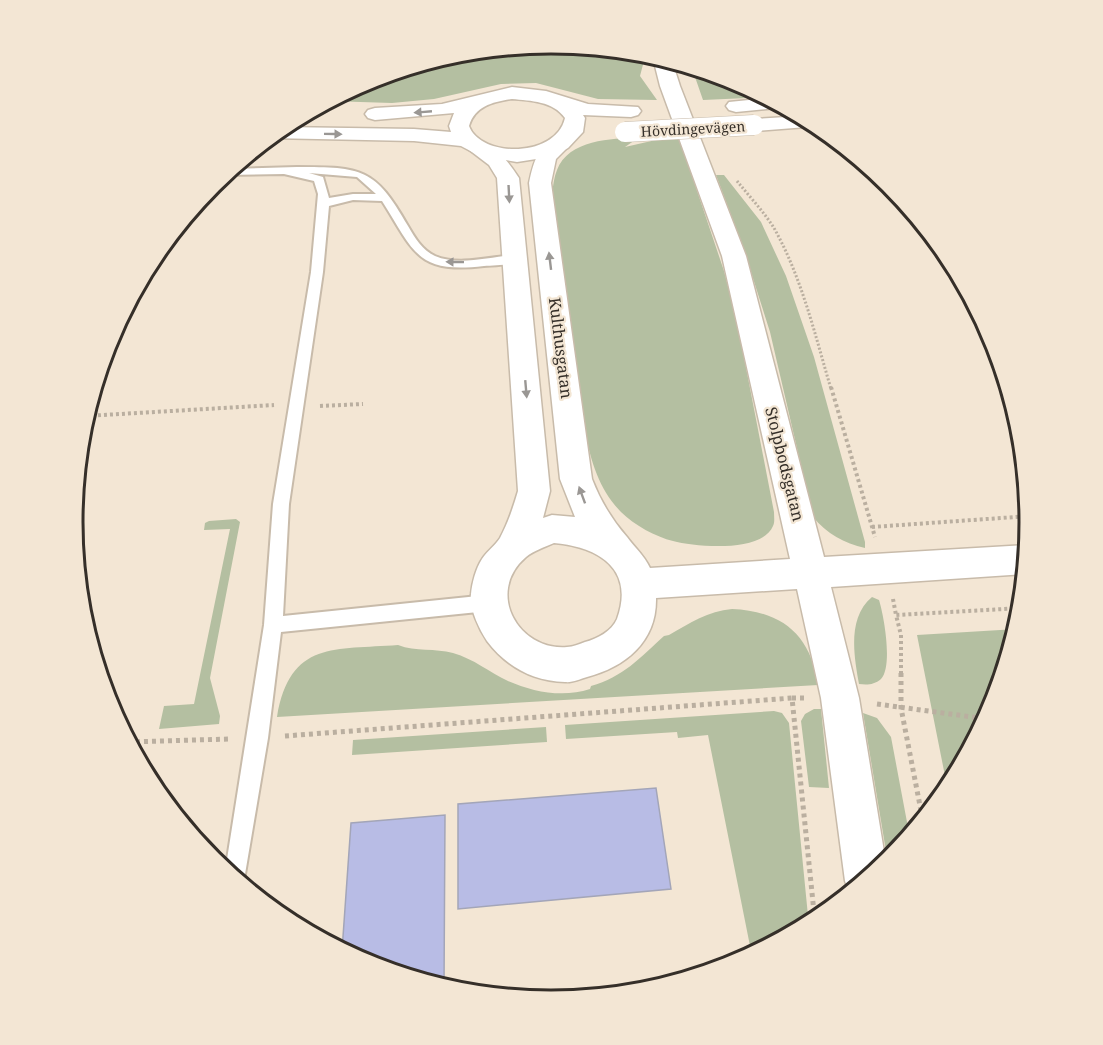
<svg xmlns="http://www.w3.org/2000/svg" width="1103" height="1045" viewBox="0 0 1103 1045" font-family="'Noto Serif',serif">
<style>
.green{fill:#b4bfa1}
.building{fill:#b8bce5;stroke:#a3a5b8;stroke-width:1.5}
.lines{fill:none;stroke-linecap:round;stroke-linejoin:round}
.lane-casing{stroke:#c8bbaa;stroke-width:4}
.street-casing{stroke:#c8bbaa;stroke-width:3}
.secondary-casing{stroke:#c8bbaa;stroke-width:3}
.path-far2{stroke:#baafa0;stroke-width:3;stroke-dasharray:2 2;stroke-linecap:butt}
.path-far1{stroke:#baafa0;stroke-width:4;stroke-dasharray:3 3;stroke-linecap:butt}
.path{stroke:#baafa0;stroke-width:5;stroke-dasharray:4 4;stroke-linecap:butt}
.lane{fill:#fff;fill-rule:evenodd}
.street{fill:#fff;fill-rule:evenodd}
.secondary{fill:#fff;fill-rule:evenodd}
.secondary-bridge-casing{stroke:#c8bbaa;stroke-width:21;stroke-linecap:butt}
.secondary-bridge{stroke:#fff;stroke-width:20}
.oneway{fill:#9a9794}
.labels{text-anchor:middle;stroke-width:4.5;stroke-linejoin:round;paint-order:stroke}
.far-street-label{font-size:14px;fill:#352f29;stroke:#f3e6d4}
.street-label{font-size:16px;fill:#352f29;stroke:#f3e6d4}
.rim{fill:none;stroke:#352f29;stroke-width:3}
</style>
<rect width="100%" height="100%" fill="#f3e6d4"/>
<!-- green -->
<path class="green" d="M552,44L646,53L640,76L657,100L598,99L536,83L501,84L434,99L392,103L329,101L369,80L458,53Z
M695,68L735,80L767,97L703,100L695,77Z
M669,137H679L724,271L737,321L774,512C774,517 775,522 773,526C762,553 696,547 673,541C656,537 634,525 621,512C599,489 592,464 585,433L552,194C553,186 554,177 557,170C568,140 612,138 638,138L625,147Z
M716,175H724L761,222L786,276L814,357L865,542V548C844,543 827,534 813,517L770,332L744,250Z
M236,519L240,522L210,678L220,716L219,724L159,729L164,706L194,704L230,529L204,530L205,523L209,521Z
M872,597L879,600C884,616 893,666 881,679C874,685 867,685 859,684C854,656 847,618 872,597Z
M732,609C782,611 811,635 818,685L277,717C290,640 335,650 398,645C416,652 435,648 453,653C474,659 489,672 508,681C533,692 563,698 590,689L591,686C623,677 640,658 664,636L669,635C690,623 708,611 732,609Z
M1017,629L994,706L948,791L917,635Z
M814,709H821L829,788L809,787L801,721L805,714Z
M774,711L782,713L789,723L809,926L752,956L708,735L678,738L677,732L566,739L565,725Z
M863,713L877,718L891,737L910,838L888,863Z
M546,727L547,742L352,755L353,740Z"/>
<!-- building -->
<path class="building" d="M656,788L671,889L458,909V804Z
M445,815L444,988L368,965L342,951L351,823Z"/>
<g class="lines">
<!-- lane casing -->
<g class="lane-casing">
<path id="lane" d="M297,167C362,167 375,168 408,226C415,238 422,250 435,256C458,266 490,257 513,255L519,259C512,266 494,265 484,266C416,274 414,251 382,201L353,200L329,206L323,272L289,504L283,616L488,595L494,597L497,603L494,609L488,611L281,632L268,738L243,886L225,872L264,625L273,504L311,272L318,194L314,181L284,174L224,175L231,169ZM309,173L357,177L376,194H353L329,198L323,177Z"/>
</g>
<!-- street casing -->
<g class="street-casing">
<path id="street" d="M654,56L672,61L680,86L746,256L824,557L1028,545L1025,574L831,587L859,698L886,864L850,894L845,881L821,698L797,589L656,598C657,642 625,667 587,677C580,679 572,683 565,682C532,681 506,666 487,641C479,629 469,608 471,594C472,583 476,568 482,559C487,551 495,546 500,538C508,523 513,508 518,491L497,178L489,165L468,149L471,144C494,139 508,162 519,178L550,491L543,518L552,515L575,517L560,479L529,183C533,164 539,136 565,142L568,147L556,159L551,183L592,479C600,500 612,520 627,537C635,548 644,555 650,568L790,559L722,256L660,86L653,58ZM554,543C599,547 635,569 617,619C612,631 597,639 585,642C579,644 573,647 567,647C518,651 485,592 526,557C533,551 545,547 554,543Z"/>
</g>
<!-- secondary casing -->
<g class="secondary-casing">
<path id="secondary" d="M512,87L546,91L588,104L638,107L641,111L638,115L631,117L583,115L585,118L583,132L568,148L549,157L517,162L480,156L461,146L414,141L269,138L282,127L414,129L451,132L449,126L454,113L375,120L368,118L365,114L368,110L375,108L442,104ZM512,99C531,101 553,101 565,118C556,158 481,158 469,126C475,106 493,102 512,99Z
M768,98L786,107L736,112L729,110L726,106L729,102Z
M803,116L820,126L754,131L747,129L744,125L747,121L754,119Z"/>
</g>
<!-- path-far2 -->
<path class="path-far2" d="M737,181C749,196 764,212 774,228C802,278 815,335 831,389"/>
<!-- path-far1 -->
<path class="path-far1" d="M831,387L875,537
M320,406L363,404
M86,416L274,405
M872,527L1030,516
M893,599L896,615
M901,674V635L896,615L1022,608"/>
<!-- path -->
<path class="path" d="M901,673V708L923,821
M804,698H792L815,922
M877,704L987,719
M285,736L792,698
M128,742L229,739"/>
<!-- lane -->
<use href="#lane" class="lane"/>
<!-- street -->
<use href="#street" class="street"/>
<!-- secondary -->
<use href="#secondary" class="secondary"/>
<!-- secondary-bridge casing -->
<g class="secondary-bridge-casing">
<path id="secondary-bridge" d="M625,132L754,125"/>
</g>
<!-- secondary-bridge -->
<use href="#secondary-bridge" class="secondary-bridge"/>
</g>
<!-- one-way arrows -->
<defs><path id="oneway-solid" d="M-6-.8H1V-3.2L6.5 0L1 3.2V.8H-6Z" transform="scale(1.5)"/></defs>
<g class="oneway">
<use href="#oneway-solid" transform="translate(423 112) rotate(175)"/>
<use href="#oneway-solid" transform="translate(333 134) rotate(1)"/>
<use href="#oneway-solid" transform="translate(509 194) rotate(87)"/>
<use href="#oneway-solid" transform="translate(550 261) rotate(-97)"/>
<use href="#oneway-solid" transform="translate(455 262) rotate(-179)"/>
<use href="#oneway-solid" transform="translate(526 389) rotate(85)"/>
<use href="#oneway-solid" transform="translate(582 495) rotate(-110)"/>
</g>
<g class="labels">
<!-- far-street labels -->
<g class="far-street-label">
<text transform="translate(693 129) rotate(-3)" y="5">Hövdingevägen</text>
</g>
<!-- street labels -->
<g class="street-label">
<text transform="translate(561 348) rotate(83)" y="6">Kulthusgatan</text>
<text transform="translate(785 464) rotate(76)" y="6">Stolpbodsgatan</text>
</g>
</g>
<!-- crop -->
<path d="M0 0H1103V1045H0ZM83 522a468 468 0 1 1 936 0a468 468 0 1 1-936 0Z" fill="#f3e6d4" fill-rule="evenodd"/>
<path class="rim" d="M83 522a468 468 0 1 1 936 0a468 468 0 1 1-936 0Z"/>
</svg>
